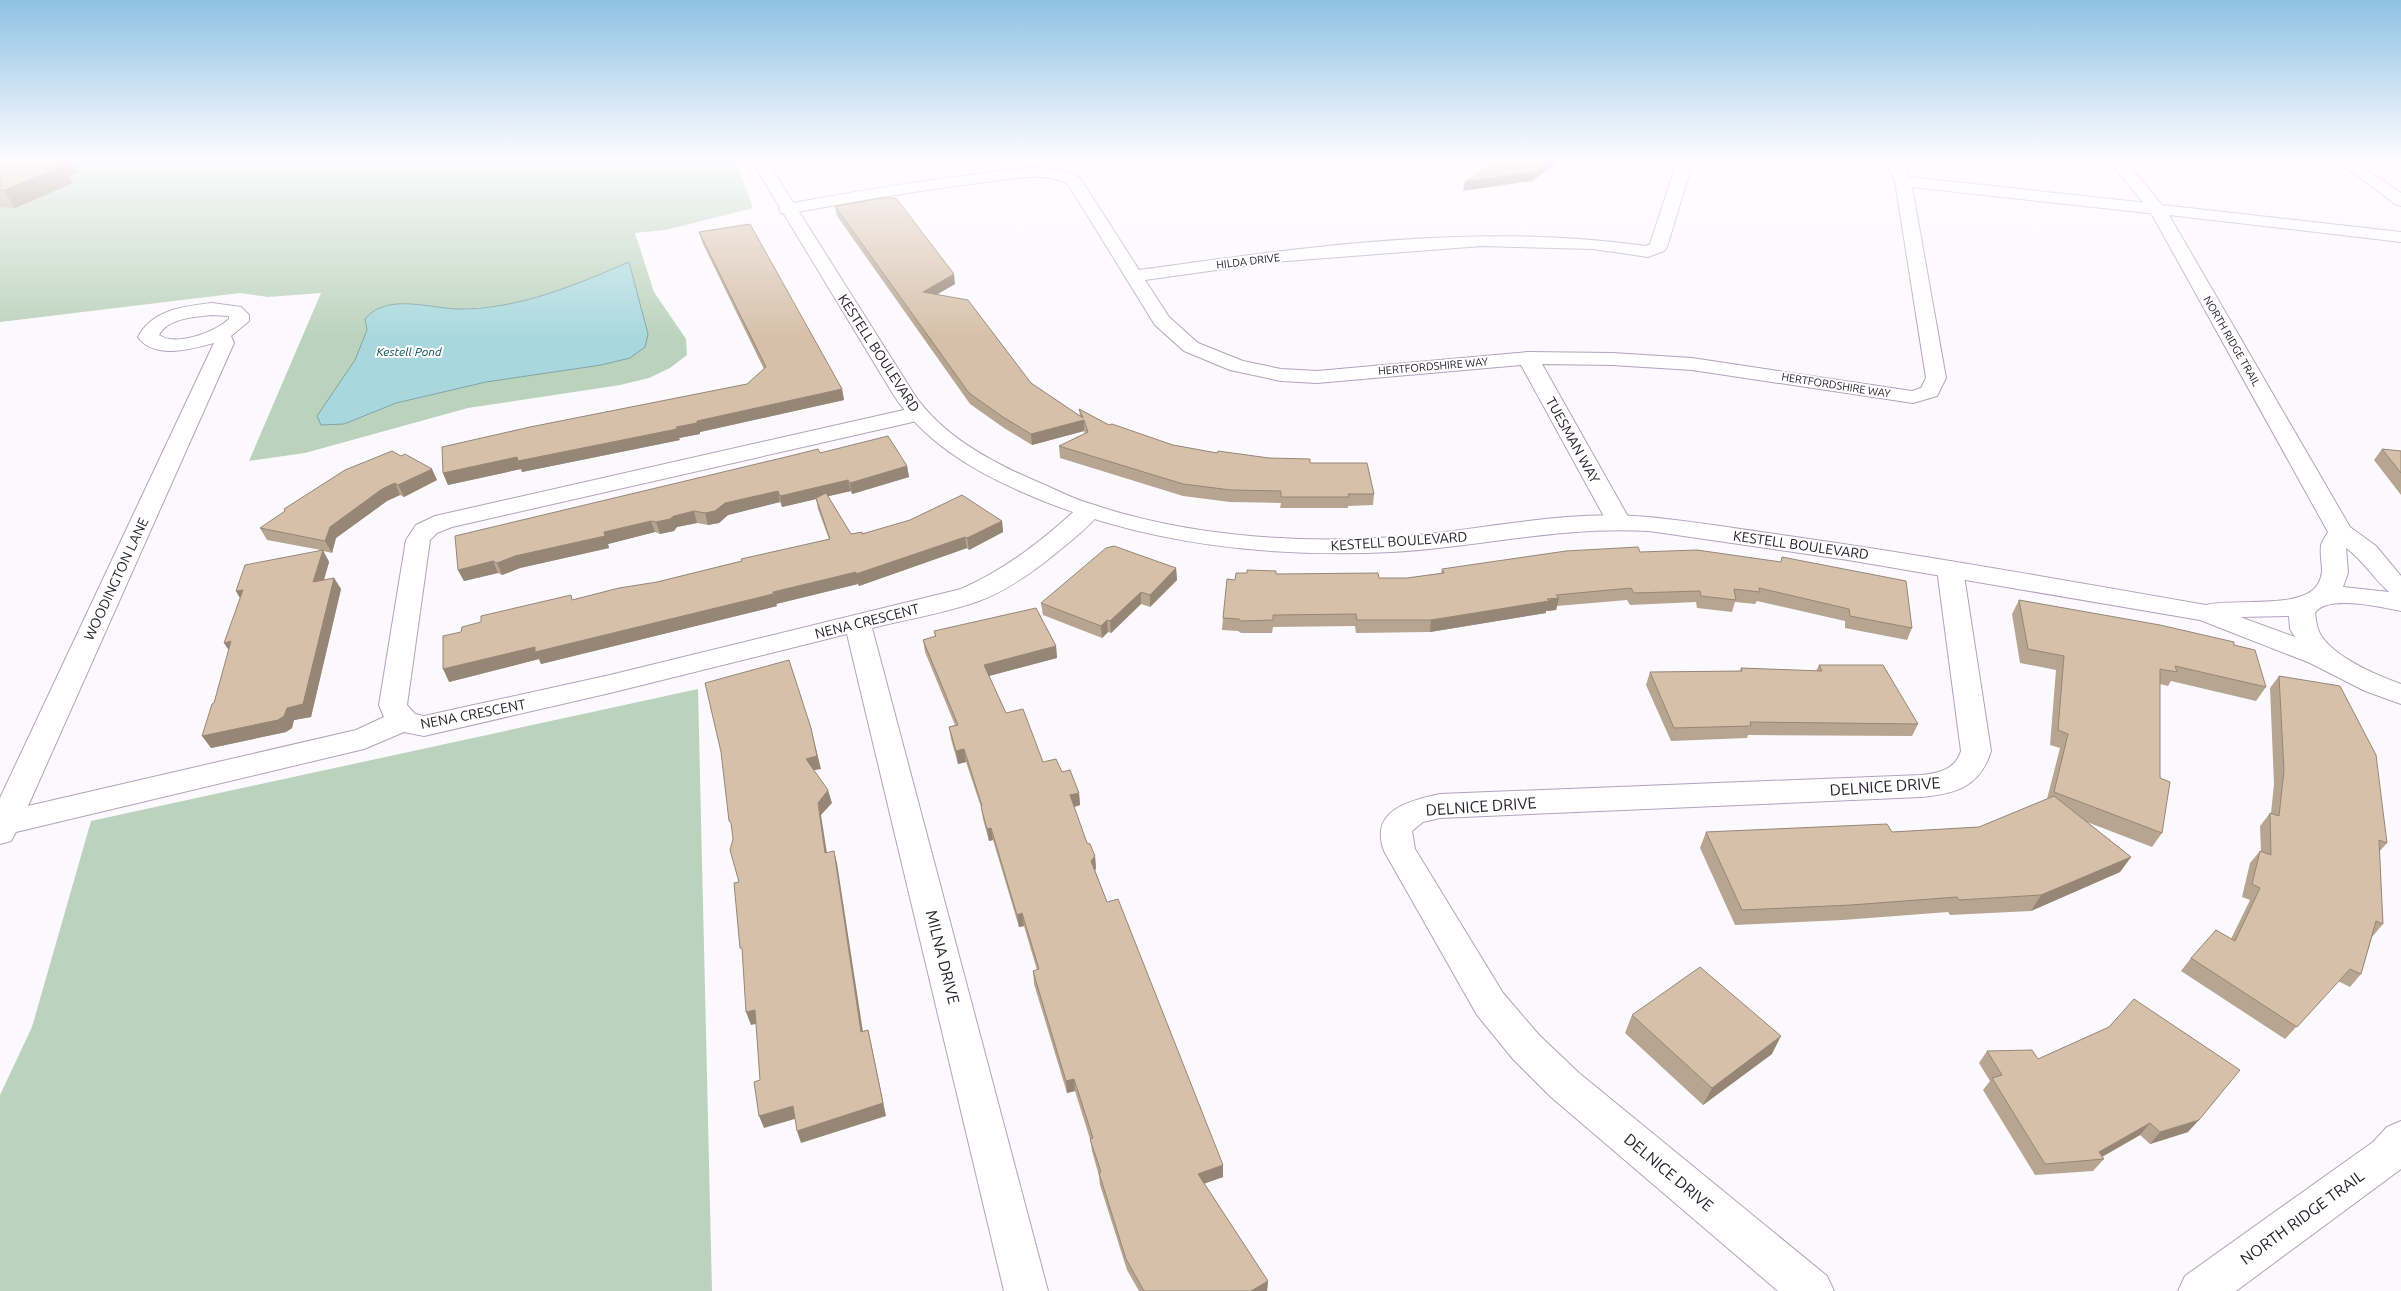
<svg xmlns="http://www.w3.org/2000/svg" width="2401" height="1291" viewBox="0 0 2401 1291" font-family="Ubuntu,sans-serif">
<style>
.green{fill:#bbd3bc;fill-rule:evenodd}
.water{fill:#a8d8dd;stroke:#81a1a7}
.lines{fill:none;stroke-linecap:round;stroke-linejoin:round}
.minor-casing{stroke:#b2a2bb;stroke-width:2}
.tertiary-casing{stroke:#b2a2bb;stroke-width:2}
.minor{fill:#fff;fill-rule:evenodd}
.tertiary{fill:#fff;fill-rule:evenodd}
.wall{fill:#b8a591}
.shaded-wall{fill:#968676}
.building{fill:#d6c0a9;stroke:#968676}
.labels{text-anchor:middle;stroke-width:4;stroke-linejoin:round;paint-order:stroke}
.far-street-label{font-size:11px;fill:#26202a;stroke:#fff}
.far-water-label{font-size:12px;font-style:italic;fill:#044d54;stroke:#fff}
.street-label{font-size:14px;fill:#26202a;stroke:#fff}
.near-street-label{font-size:16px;fill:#26202a;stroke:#fff}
</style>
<rect width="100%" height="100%" fill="#fcf9fe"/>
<!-- green -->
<path class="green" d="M0,158H735L753,208L666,230L635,233L654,292L686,339L687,355L670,368L649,378L620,385L468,408L305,453L249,461L321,293L268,297L240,293L0,322ZM571,287L601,365L486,382L396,403L344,424L317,416L355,360L367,330L443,309H462L507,305Z
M698,689L712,1291H0V1095L32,1027L91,821Z"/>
<!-- water -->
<path class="water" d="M629,262L648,334L645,347L630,358L601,365L486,382L396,403L344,424L321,425L317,416L355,360L367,330L365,319C387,292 431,309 460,309C520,309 575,285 629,262Z"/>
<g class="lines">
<!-- minor casing -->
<g class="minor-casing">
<path id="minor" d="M1278,158H1473L1465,163L1292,166L1281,161Z
M1678,158H1694L1667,247L1664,251L1648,257L1593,249L1482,246L1274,262L1145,280L1169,317L1198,343L1243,361L1281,369L1317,371L1528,352L1612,353L1692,358L1912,391L1921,388L1926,378L1895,181L1885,158H1899L1909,177L2157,204L2163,205L2165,209L2163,213L2157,214L1912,187L1946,378L1937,396L1913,403L1692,370L1612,365L1542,364L1631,522L1628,527L1619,529L1610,527L1607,522L1521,365L1317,383L1281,381L1230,370L1184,351L1155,325L1068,184C1042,170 1007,180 978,183C914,191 851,202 787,214L781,213L779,209L781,205L787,204C848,193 909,182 971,175C1007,171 1046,160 1080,178L1139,270C1306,247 1477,222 1646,246L1650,244Z
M2332,158H2349L2401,193V206L2395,204L2362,179L2334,161Z
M212,303L241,307L249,315V321L231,336L234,343L28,806L356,730L384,717L379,705L406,540L416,525L435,516L917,407L925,409L928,414L925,419L917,421L452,527L437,533L430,540L407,705L415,714L424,716L610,675L961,589C1007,569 1044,539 1080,506L1089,504L1098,506L1101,511C1092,524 1078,535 1066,545C1040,567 1011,589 979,601C945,613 908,619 872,628L1048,1291H1004L847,634L610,693L424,736L404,732L364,749L16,832L11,841L0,844V798L214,343C192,349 154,360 138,337C152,310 184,306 212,303ZM212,315L229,316V319C215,332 176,347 159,335C168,318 194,317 212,315Z
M1950,561L1959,564L1963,569L1991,751C1980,787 1955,794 1921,797L1440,818L1423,822L1412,831L1415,849L1503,993L1539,1035L1579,1073L1827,1276L1834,1291H1778L1551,1097L1513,1059L1477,1015L1384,851C1369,810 1409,801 1440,794L1921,775C1939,773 1955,770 1961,751L1937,569L1941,564Z"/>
</g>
<!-- tertiary casing -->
<g class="tertiary-casing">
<path id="tertiary" d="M750,158H765L914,394C942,436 993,463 1038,482C1055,489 1071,498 1088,503C1194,539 1317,546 1427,534C1501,526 1574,510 1648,517C1690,521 1733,528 1775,534C1919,554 2062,580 2206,605C2234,598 2303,610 2318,584C2326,571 2319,559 2321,546C2321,542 2326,536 2328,532L2150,211L2107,158H2123L2162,205L2401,232V242L2169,215L2350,527L2376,546L2401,576V611C2382,607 2326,594 2315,613C2316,618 2316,624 2318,629C2326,654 2378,676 2401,684V704L2365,691L2310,663L2200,620L1848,560L1649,531C1560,526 1480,547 1392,552C1266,558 1139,544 1022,492C972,470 923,441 893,394ZM2346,548C2363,560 2373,578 2389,592L2343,587L2348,573ZM2289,616L2290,629L2295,637L2240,617Z
M2401,1121V1169L2236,1291H2178L2185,1276L2373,1142L2387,1127Z"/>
</g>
<!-- minor -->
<use href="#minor" class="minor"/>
<!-- tertiary -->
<use href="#tertiary" class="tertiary"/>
</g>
<!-- wall -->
<path class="wall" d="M0,158L71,162L77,172L69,176L73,183L15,208L0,207Z
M835,206L955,284L937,294L1031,383L1080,416L1079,409L1109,425L1173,445L1217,453L1310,463L1374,494L1373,505L1348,506V508H1280L1281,503L1230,502L1183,496L1060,458L1059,446L1085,434L1084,431L1032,445L1004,428L970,404L837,216Z
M699,232L842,389L844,400L700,432V434L679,438L680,440L522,472L521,469L448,485L443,473L747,384L764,369L702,242Z
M2382,449L2401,451V495L2374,460Z
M820,453L907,466L909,477L852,494L851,491L828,496L851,534L1002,521L1003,532L969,550L967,548L859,586L858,584L776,604L777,606L541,664L539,659L449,682L461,632L573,600L657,582L829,539L818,509L816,499L782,507L780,502L728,515L719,523L708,525L697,523L677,527L674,531L660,534L655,532L608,544L609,548L520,568L502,575L498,573L464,581L458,570Z
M401,456L437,480L404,497L400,495L387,501L336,538L332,553L323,551L329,562L324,580L334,578L341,589L311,717L294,720L292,728L286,732L211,748L214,703L229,650L240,598L236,591L321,550L267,540L260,528Z
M1640,552L1781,562L1782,557L1912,628L1907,640L1845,628V621L1757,601L1755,604L1735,602L1732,612L1697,608L1696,602L1630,605L1627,600L1557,606L1556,610L1546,611V613L1430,632L1356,633L1355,626L1273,627L1272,633H1241L1238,631L1222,630L1223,618L1235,580L1276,574L1379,578H1407L1441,573L1442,569Z
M1176,568L1177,580L1150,607L1141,604L1111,633L1108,632L1102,638L1043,615L1041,603Z
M2019,600L2234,645L2266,687L2256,701L2171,681L2168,686L2160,684V778L2162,833L2152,847L2087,822L2131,857L2120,872L2031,911L1950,915L1948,912L1843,920L1735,925L1700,848L1706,832H1892L1979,827L2047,799L2060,748L2050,745L2056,670L2020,663L2012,614Z
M934,631L1056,646L1057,658L989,676L1006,713L1043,762L1062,772L1079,793L1080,805L1074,807L1087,843L1095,856L1096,869L1095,870L1107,902L1223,1177L1204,1183L1268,1281L1267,1291H1139L1127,1270L1100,1185L1099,1176L1092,1151L1090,1139L1075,1091L1067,1093L1044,1017L1034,984L1033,971L1037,970L1024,926L1019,927L993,840L989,841L983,819L981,807L966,762L958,764L951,739L949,727L955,725L925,652L923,640L935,637Z
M1819,665L1918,724L1912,736L1748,735L1747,738L1671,741L1646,685L1650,672L1740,671L1741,668L1816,671Z
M2279,676L2387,843L2379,852L2383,924L2372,937L2361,974L2350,987L2338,981L2285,1039L2181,971L2191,958L2231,939L2250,900L2242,897L2250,863L2260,851H2261L2260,826L2270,813H2271L2274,784L2270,688Z
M1632,1015L1772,1054L1703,1105L1625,1033Z
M1987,1051L2038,1059L2188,1132L2150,1144L2140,1135L2102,1157L2104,1159L2093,1171L2035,1175L1983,1090L1990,1081L1979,1063Z"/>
<!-- shaded-wall -->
<path class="shaded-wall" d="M43,158H81L71,162L77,172L69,176L73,183L15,208L4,190Z
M1554,158H1564L1532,181L1463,191L1465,182Z
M954,274L955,284L924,302L923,292Z
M842,389L844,400L700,432V434L679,438L680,440L522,472L521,469L448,485L443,473L517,457L676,427L697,421Z
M1084,420V431L1032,445L1031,434Z
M907,466L909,477L852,494L850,483Z
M432,469L437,480L404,497L398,485Z
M848,480L851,491L782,507L780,496Z
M395,483L400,495L387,501L336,538L332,553L325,541L330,527L382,489Z
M778,491L780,502L728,515L719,523L708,525L705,513L725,503Z
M694,511L697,523L677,527L674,531L660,534L656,522L674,516Z
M651,521L655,532L608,544L609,548L520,568L502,575L497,563L515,556L604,532Z
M1002,521L1003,532L969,550L967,538Z
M965,537L967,548L859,586L856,574Z
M323,550L329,562L320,593L313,582Z
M493,561L498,573L464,581L458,570Z
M1176,568L1177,580L1150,607V595Z
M856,572L858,584L776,604L773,592Z
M334,578L341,589L311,717L294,720L292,728L286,732L211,748L202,736L287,708Z
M243,590V603L236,591Z
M1141,592V604L1111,633L1110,621Z
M773,594L777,606L541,664L539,659L449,682L443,669L535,647Z
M1559,598L1556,610L1546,611V613L1430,632L1431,620Z
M1107,620L1108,632L1102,638L1101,626Z
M231,641L232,655L224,643Z
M1056,646L1057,658L985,677L984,665Z
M811,728L821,769L810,771L806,759Z
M964,749L966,762L958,764L956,751Z
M828,790L832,803L821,815L829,866L825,853L818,803Z
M1079,793L1080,805L1071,808L1070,795Z
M991,828L993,840L989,841L987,829Z
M834,851L837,863L865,1045L861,1032Z
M1095,856L1096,869L1092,873L1091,861Z
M2131,857L2120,872L2031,911L2041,895Z
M1022,913L1024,926L1019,927L1017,915Z
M755,1010L760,1023L751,1025L746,1012Z
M868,1030L871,1043L886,1116L801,1143L797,1131Z
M1781,1036L1772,1054L1703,1105L1712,1088Z
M1074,1079L1075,1091L1067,1093L1066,1081Z
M793,1106L798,1118L764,1128L759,1116Z
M2199,1120L2188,1132L2150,1144L2160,1132Z
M2150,1123L2140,1135L2098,1159L2099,1152Z
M1223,1165V1177L1198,1186V1174Z
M1268,1281L1267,1291H1251Z"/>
<!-- building -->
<path class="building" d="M0,158H62L47,165L63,166L4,190H0Z
M1500,158H1554L1534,172L1465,182Z
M882,198H896L954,274L923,292L968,300L1031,383L1083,418L1079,409L1109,425L1112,424L1173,445L1217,453L1218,451L1269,458L1310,459V463H1367L1374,494H1348L1349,497H1281V491L1231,490L1183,484L1059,446L1088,432L1084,420L1031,434L1003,417L969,393L835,206Z
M750,224L842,389L697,421V423L676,427L677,429L518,461L517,457L443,473L442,447L530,427L747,384L766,367L699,232Z
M888,436L907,466L850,483L848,480L780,496L778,491L725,503L715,511L705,513L694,511L674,516L670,519L656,522L651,521L604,532L605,536L515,556L497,563L493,561L458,570L455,536L790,456L818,449L820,453Z
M2382,449L2401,451V473Z
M392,451L401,456L405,454L432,469L398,485L395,483L382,489L330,527L325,541L260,528L285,511L284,509L345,470Z
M826,493L851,534L862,532V534L910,520L962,495L1002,521L967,538L965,537L856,574V572L773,592V594L535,652V647L443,669V636L461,632L462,627L481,622V616L571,595L572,600L619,588L657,582L742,561L741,559L830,539L816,498Z
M1114,546L1176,568L1150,595L1141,592L1110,621L1107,620L1101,626L1041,603L1106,548Z
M1638,547L1640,552L1697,550L1781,562L1782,557L1906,581L1912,628L1850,616L1849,609L1759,588L1760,592L1734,589L1736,600L1701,596L1700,591L1634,593L1631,588L1556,595L1559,598L1547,599L1549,601L1431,620H1357L1356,614L1273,615V620L1241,621L1239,619L1223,618L1227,579L1235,580L1236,573H1247V570L1276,571V574L1378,573L1379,578H1407L1444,573L1442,569L1566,551Z
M323,550L313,582L334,578L303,704L287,708L284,716L278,720L202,736L212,704L214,703L231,641L224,643L243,590L236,591L245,565Z
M2019,600L2160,625L2234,642V645L2255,650L2266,687L2175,666L2177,672L2160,669V778L2170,782L2162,833L2054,792L2068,734L2058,730L2064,656L2028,649Z
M1036,608L1056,646L984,665L1006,713L1023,709L1043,762L1056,759L1062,772L1070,770L1079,793L1070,795L1087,843L1090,844L1095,856L1091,861L1107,902L1118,899L1223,1165L1198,1174L1268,1281L1251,1291H1144L1126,1259L1099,1173L1101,1172L1090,1139L1093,1138L1074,1079L1066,1081L1043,1005L1033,971L1039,969L1022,913L1017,915L991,828L987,829L981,807L982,806L964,749L956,751L949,727L958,725L923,640L936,636L934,631Z
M789,660L811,728L817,756L806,759L828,790L818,803L825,853L834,851L861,1032L868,1030L883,1103L797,1131L793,1106L759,1116L754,1082L760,1080L755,1010L746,1012L742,948H740L734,883L739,882L730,850L733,839L731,823L729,821L721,752L705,683Z
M1819,665H1883L1918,724L1750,722L1751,726L1674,728L1650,672L1742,671L1741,668L1822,671Z
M2279,676L2340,686L2376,755L2387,843L2379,840L2383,924L2376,921L2361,974L2350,969L2297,1027L2191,958L2216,930L2235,941L2260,888L2252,884L2260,851L2271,855L2270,813L2279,816L2284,771Z
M2054,796L2131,857L2041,895L1959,900L1957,897L1851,905L1742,910L1706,832L1887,824L1892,832L1979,827Z
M1700,967L1781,1036L1712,1088L1632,1015Z
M2134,999L2240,1070L2199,1120L2160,1132L2150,1123L2099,1152L2104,1159L2045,1164L1992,1078L2002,1075L1987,1051L2032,1050L2038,1059L2109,1027Z"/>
<!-- sky -->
<linearGradient id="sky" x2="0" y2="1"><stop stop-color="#8ec2e4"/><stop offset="0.47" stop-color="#fefcff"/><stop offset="1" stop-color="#fefcff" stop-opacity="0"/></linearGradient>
<rect width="2401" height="338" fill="url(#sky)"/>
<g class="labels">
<!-- far-street labels -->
<g class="far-street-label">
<text transform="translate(1248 261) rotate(-7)" y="4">HILDA DRIVE</text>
<text transform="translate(2232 341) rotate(60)" y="4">NORTH RIDGE TRAIL</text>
<text transform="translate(1433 366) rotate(-5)" y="4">HERTFORDSHIRE WAY</text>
<text transform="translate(1836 385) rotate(9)" y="4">HERTFORDSHIRE WAY</text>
</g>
<!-- far-water labels -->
<g class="far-water-label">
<text x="409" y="356">Kestell Pond</text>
</g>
<!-- street labels -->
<g class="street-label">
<text transform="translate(879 353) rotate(57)" y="5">KESTELL BOULEVARD</text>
<text transform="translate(1573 440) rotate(61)" y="5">TUESMAN WAY</text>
<text transform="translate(1399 541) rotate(-4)" y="5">KESTELL BOULEVARD</text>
<text transform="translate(1801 545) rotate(8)" y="5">KESTELL BOULEVARD</text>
<text transform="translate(116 579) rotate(-65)" y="5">WOODINGTON LANE</text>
<text transform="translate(867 621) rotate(-14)" y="5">NENA CRESCENT</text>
<text transform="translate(473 714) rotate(-11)" y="5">NENA CRESCENT</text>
</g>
<!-- near-street labels -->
<g class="near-street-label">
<text transform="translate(1885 786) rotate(-4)" y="6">DELNICE DRIVE</text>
<text transform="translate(1481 806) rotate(-4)" y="6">DELNICE DRIVE</text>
<text transform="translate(943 957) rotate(76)" y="6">MILNA DRIVE</text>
<text transform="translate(1669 1172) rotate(40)" y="6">DELNICE DRIVE</text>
<text transform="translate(2302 1217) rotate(-36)" y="6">NORTH RIDGE TRAIL</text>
</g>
</g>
</svg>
